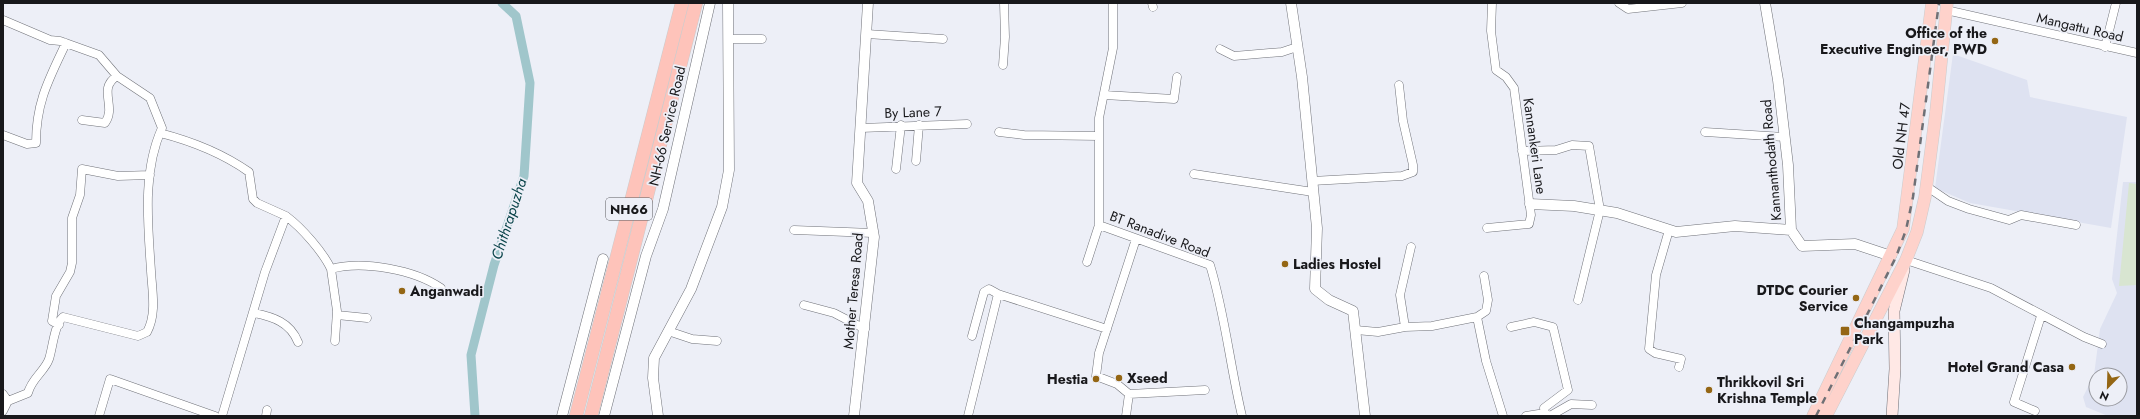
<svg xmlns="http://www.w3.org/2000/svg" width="2140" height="419" viewBox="0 0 2140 419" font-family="Jost,sans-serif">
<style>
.built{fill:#dee2f1;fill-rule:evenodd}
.green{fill:#d8e5d1}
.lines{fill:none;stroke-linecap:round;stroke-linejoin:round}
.canal{stroke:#a0c6cb;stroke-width:9}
.minor-casing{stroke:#707279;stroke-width:9}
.tertiary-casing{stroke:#707279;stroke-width:11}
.secondary-casing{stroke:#707279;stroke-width:12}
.primary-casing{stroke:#cccccd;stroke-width:13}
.trunk-casing{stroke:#cccccd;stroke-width:14}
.minor{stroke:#fff;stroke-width:8}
.tertiary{stroke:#fff;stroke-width:10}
.secondary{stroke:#ffe8e5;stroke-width:11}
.primary{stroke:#fed2cb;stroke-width:12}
.trunk{stroke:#fec3ba;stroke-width:13}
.rail{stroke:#6f7075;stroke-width:2.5;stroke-dasharray:7 7;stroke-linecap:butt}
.poi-dot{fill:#946614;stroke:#edeff7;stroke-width:1.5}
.labels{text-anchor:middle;stroke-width:3.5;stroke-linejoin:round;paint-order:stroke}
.shield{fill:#edeff7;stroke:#58585d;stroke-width:1}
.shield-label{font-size:13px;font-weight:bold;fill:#18181b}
.street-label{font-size:14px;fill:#18181b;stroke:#edeff7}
.poi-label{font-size:14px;font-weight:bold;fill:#18181b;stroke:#edeff7;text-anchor:start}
.water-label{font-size:15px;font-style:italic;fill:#0b454b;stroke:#edeff7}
</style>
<rect width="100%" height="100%" fill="#edeff7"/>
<!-- built -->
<path class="built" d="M1953,54L2027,80L2030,97L2127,117L2111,228L1970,203L1935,188Z
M2123,182H2137V416H2108L2086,407L2083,397L2094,375L2100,329L2117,293L2112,279ZM2096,375H2120V399H2096Z"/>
<!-- green -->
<path class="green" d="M2129,183L2137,184V285L2119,286Z"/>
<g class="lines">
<!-- canal -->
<path class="canal" d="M475,416L471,355L494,265L524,176L530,83L516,16L502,3"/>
<!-- minor casing -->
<g class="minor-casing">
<path id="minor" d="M1113,3V48L1099,118V225L1210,265C1225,314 1230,366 1242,416
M1152,3L1153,7
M1619,3L1628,9L1682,3
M1946,10L2137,53
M3,20L50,40L60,41L99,55L117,76L150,98L162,128C142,172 148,224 151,271C152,290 157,314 147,332L138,336L63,317C54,325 53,347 49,359C45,371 31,379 28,393L8,401
M867,34L943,39
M728,39H762
M2105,47L2116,3
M1220,49L1234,56L1282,52L1297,47
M1003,65L1005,37L1004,3
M1104,95L1174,99L1177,77
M82,120L105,123C117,106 97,89 117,76
M861,128L967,124
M999,132L1024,135L1099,136
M1705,132L1785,137
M160,133C191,141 222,153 249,172L253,199L257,203L286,216L265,272L222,416
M3,135L27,144L36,143C36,102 49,79 66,43
M1522,151L1556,150L1572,145L1589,146L1600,210L1578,300
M916,161L919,125
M896,169L901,125
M1194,174L1313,192
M1312,181L1402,176L1413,172V165L1403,121L1399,85
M1926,186L1948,201L1969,209L2009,220L2021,215L2076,225
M286,216C302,228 323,252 331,269C363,260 415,270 441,288
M1487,228L1529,224L1531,215L1514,88L1506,77L1496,70L1491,31L1492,3
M794,230L873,233
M1669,230L1656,275L1649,349L1655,353L1681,359L1679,367
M1906,260L1991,288L2084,337L2102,344
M1087,262L1099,225
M331,269L337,311L335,341
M804,305L834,313L865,329
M254,313C273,317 290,322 298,342
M337,315L367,318
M1477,317L1486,361L1503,416
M59,325L52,321L56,296L70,272L72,263V218L80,195L82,169L118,176L150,175
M1405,327L1400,295L1411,247
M1511,327L1534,322L1553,327L1568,390L1544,408L1545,413
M1356,330L1378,332L1405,327L1432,326L1477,317L1486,311L1488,300L1484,276
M668,331L692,339L717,341
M972,336L984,292L989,289L998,294
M3,394L8,401L3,411
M1129,394L1205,390
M2035,411L2014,402L2041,316
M99,416L110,379L215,416
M266,416L267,410
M968,416L998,294L1107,329
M1126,416L1129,394L1117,384L1096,376L1099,353L1136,239
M1526,416L1545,413L1548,415
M1550,416L1571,404L1592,405"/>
</g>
<!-- tertiary casing -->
<g class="tertiary-casing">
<path id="tertiary" d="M1291,3L1302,77L1317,228L1315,289L1329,300L1353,311L1365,416
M1765,3L1778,80L1788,165L1791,230L1802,246L1855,244L1891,256
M1530,204L1574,206L1617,213L1676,232L1735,226L1791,230
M562,416L603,259
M604,416L646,256L663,209L710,3
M658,416L653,378L654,358L691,289L722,207L729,170L728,3
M854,416L874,237L868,201L857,183L868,3"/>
</g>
<!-- secondary casing -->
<g class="secondary-casing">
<path id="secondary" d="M1892,416L1895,369L1894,311L1904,270"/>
</g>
<!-- primary casing -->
<g class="primary-casing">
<path id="primary" d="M1813,416L1903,229L1932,3
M1826,416L1906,260L1917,232L1925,197L1936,112L1947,3"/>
</g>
<!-- trunk casing -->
<g class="trunk-casing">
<path id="trunk" d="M576,416L682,3
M591,416L696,3"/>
</g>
<!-- minor -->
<use href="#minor" class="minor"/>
<!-- tertiary -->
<use href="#tertiary" class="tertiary"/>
<!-- secondary -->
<use href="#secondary" class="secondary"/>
<!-- primary -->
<use href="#primary" class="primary"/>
<!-- trunk -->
<use href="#trunk" class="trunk"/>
<!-- rail -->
<path class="rail" d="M1816,416L1896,257L1906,230L1913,197L1939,3"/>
</g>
<!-- markers -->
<g class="poi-dot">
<circle cx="1995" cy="41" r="4"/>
<circle cx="1285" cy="264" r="4"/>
<circle cx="402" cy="291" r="4"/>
<circle cx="1856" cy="298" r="4"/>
<rect x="1840" y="326" width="10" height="10" rx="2"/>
<circle cx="2072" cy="367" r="4"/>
<circle cx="1119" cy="378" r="4"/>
<circle cx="1096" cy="379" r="4"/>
<circle cx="1709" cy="390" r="4"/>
</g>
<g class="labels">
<!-- shield labels -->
<rect class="shield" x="606" y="198" width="46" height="22" rx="3"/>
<g class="shield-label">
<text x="629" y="214">NH66</text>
</g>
<!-- street labels -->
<g class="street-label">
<text transform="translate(2080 27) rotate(13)" y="5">Mangattu Road</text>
<text transform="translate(913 112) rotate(-2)" y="5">By Lane 7</text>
<text transform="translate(667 126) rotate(-77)" y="5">NH-66 Service Road</text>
<text transform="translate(1901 136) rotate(-83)" y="5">Old NH 47</text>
<text transform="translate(1535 146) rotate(82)" y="5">Kannankeri Lane</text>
<text transform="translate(1771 160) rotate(-95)" y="5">Kannanthodath Road</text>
<text transform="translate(1160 234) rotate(21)" y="5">BT Ranadive Road</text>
<text transform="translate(853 291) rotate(-85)" y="5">Mother Teresa Road</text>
</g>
<!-- poi labels -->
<g class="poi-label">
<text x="1987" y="38" text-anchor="end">Office of the<tspan x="1987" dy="16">Executive Engineer, PWD</tspan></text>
<text x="1293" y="269">Ladies Hostel</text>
<text x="1848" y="295" text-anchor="end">DTDC Courier<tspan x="1848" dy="16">Service</tspan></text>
<text x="410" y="296">Anganwadi</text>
<text x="1854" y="328">Changampuzha<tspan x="1854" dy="16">Park</tspan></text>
<text x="2064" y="372" text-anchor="end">Hotel Grand Casa</text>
<text x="1127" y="383">Xseed</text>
<text x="1088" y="384" text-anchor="end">Hestia</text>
<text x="1717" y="387">Thrikkovil Sri<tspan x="1717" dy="16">Krishna Temple</tspan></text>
</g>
<!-- water labels -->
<g class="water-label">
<text transform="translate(509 219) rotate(-72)" y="5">Chithrapuzha</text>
</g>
</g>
<!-- border -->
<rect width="2140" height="419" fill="none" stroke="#18181b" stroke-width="8"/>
<!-- north arrow -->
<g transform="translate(2108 387) rotate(203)"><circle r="19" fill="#edeff7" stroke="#98999f"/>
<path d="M0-3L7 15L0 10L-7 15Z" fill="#946614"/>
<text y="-6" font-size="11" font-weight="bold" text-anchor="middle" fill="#18181b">N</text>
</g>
</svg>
